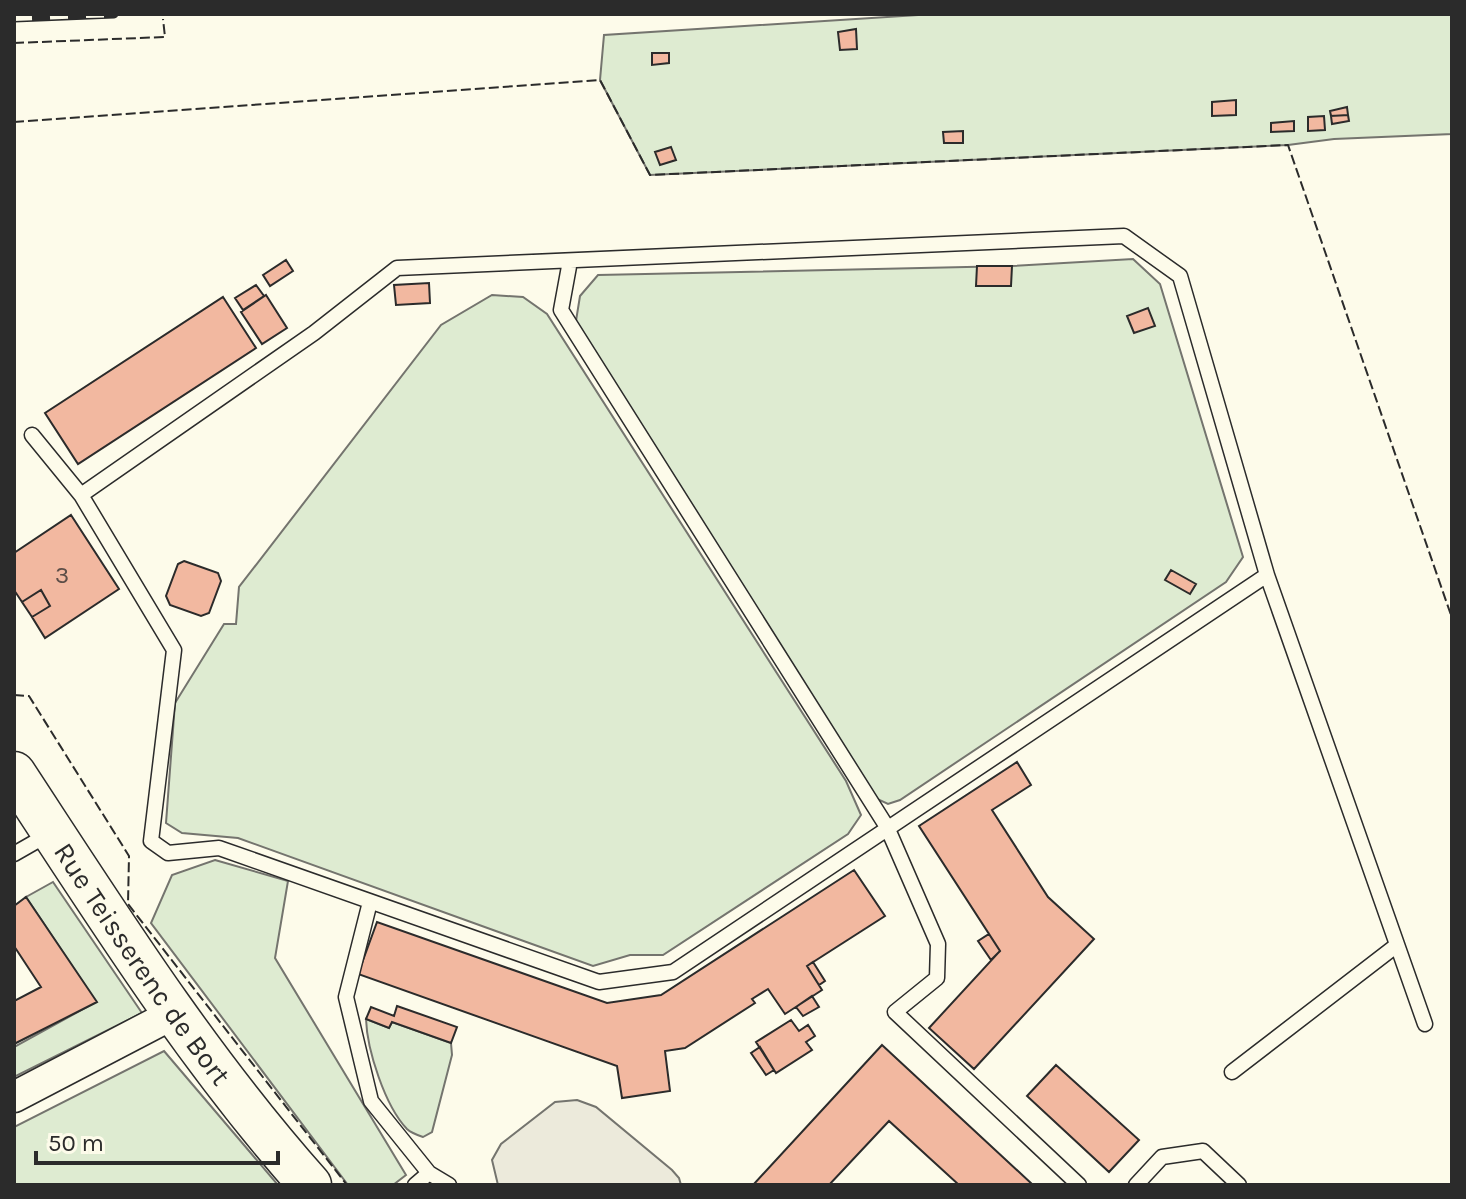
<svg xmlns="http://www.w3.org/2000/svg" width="1466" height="1199" viewBox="0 0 1466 1199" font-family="Karla,sans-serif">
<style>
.green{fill:#deebd1;stroke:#74746e;stroke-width:2}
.parking{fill:#eceadb;stroke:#74746e;stroke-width:2}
.building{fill:#f2b8a0;stroke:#2b2b2b;stroke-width:2}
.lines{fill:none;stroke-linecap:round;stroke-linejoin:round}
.lane-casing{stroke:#2b2b2b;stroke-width:17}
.street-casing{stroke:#2b2b2b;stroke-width:33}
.secondary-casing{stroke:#2b2b2b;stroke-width:45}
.lane{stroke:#fdfbea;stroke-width:14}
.street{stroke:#fdfbea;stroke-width:30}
.secondary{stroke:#fdfbea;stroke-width:42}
.rail-casing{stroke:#2b2b2b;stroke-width:9}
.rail{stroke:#fdfbea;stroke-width:6;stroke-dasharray:18;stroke-linecap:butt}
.fence{stroke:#2b2b2b;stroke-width:2;stroke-dasharray:10 4;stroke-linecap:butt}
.labels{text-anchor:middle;stroke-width:6;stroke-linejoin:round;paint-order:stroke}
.number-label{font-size:24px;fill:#5d4e48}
.street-label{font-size:28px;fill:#2b2b2b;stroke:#fdfbea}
</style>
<rect width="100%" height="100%" fill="#fdfbea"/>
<!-- green -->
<path class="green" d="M934,14H1452V134L1334,139L1288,145L650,175L600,80L604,35Z
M1133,259L1160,284L1243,557L1226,582L900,800L888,804L873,797L575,327L580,296L598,275L1012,266Z
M492,295L523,297L547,314L846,781L861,815L848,834L663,955H630L593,966L238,838L182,833L166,823L175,703L224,624H236L239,587L441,325Z
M215,860L288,881L275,958L406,1175L393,1185H348L151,923L172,875Z
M53,882L142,1013L14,1077V1047L96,1002L26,897Z
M366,1019L389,1028L392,1022L451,1043L452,1055L432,1132L423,1137C417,1135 411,1133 407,1129C385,1106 367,1050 366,1019Z
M164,1051L278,1185H14V1127Z"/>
<!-- parking -->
<path class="parking" d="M577,1100L596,1107L672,1170L679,1178L681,1185H498L492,1160L501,1144L555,1102Z"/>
<!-- building -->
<path class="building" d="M856,29L857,49L840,50L838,32Z
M652,53H669V63L652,65Z
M1236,100V115L1212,116V102Z
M1347,107L1348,115L1331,116L1330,111Z
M1348,115L1349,121L1332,124L1331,116Z
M1324,116L1325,130L1308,131V117Z
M1294,121V131L1271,132V123Z
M963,131V143H944L943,132Z
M671,147L676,160L660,165L655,152Z
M286,260L293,271L270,286L263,275Z
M977,266H1012L1011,286H976Z
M429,283L430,303L396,305L394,285Z
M256,285L264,296L243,310L235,298Z
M266,295L287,328L262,344L241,312Z
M223,297L256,348L78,464L45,413Z
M1148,308L1155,326L1134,333L1127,316Z
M71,515L119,589L45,638L32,617L50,606L41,590L22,602L14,590V553Z
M184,561L218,573L221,581L209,613L201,616L170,605L166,596L178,564Z
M1171,570L1196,584L1190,594L1165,580Z
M41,590L50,606L32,617L22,602Z
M1017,762L1031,785L992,810L1048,897L1094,939L974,1069L929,1028L1000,951L919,826Z
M854,870L885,916L807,966L822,990L785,1014L768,989L752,999L755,1003L685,1048L665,1051L670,1091L622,1098L617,1066L358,974L377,922L607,1003L661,995Z
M26,897L97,1002L14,1044V1001L41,987L14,946V906Z
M989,934L1000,951L991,960L978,941Z
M813,962L825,981L819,985L807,966Z
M812,996L819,1007L803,1016L796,1007Z
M397,1006L457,1027L451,1043L392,1022L389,1028L366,1019L371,1007L394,1016Z
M791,1020L799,1031L808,1025L815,1036L806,1042L812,1050L776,1073L756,1042Z
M882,1045L1033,1185H959L889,1121L829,1185H753Z
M760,1047L774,1070L766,1075L751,1053Z
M1056,1065L1139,1140L1109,1172L1027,1096Z"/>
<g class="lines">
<!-- lane casing -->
<g class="lane-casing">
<path id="lane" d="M1124,236L1180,276L1267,575L673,972L599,982L219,848L168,853L151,841L174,650L81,495L314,333L397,268Z
M570,261L561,310L887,827L938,944L937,978L895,1012L1079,1185
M32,435L81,495
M1267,575L1425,1024
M14,854L49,834
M370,902L346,997L371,1101L429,1173L415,1185
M1232,1072L1397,945
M429,1173L449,1185
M1136,1185L1162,1157L1203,1151L1239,1185"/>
</g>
<!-- street casing -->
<g class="street-casing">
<path id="street" d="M14,1097L173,1014"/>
</g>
<!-- secondary casing -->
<g class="secondary-casing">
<g id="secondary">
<path id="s1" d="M14,773C107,915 197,1058 310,1185"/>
</g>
</g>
<!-- lane -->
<use href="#lane" class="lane"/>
<!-- street -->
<use href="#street" class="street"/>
<!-- secondary -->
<use href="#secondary" class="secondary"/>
<!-- rail casing -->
<g class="rail-casing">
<path id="rail" d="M14,18L114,14"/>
</g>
<!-- rail -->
<use href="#rail" class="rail"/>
<!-- fence -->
<path class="fence" d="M14,43L165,37L163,19
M14,122L600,80L650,175L1288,145L1452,618
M14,695L29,696L129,856L128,904L347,1185"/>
</g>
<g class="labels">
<!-- number labels -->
<g class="number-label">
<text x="62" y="583">3</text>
</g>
<!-- street labels -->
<g class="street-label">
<text dy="10" stroke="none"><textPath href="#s1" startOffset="230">Rue Teisserenc de Bort</textPath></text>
</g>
</g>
<!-- border -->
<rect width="1466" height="1199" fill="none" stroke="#2b2b2b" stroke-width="32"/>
<!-- scale -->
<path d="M36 1151v12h242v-12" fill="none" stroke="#2b2b2b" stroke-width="4"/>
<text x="48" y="1151" font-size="24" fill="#2b2b2b" stroke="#fdfbea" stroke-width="6" paint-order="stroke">50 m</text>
</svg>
